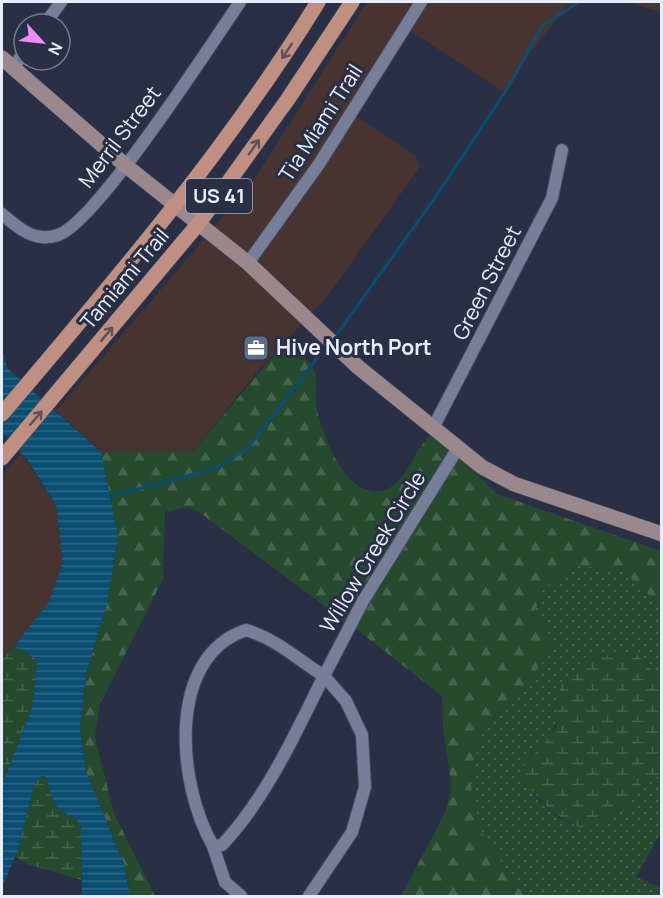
<svg xmlns="http://www.w3.org/2000/svg" width="663" height="898" viewBox="0 0 663 898" font-family="Manrope,sans-serif">
<style>
.commercial{fill:#473330}
.grass{fill:url(#grass-dots)}
.forest{fill:url(#forest-firs)}
.wetland{fill:url(#wetland-marsh)}
.water{fill:url(#water-rules)}
.lines{fill:none;stroke-linecap:round;stroke-linejoin:round}
.stream{stroke:#0a4e71;stroke-width:3}
.street-casing{stroke:#444b5d;stroke-width:14}
.secondary-casing{stroke:#444b5d;stroke-width:16}
.primary-casing{stroke:#444b5d;stroke-width:16}
.street{stroke:#767f97;stroke-width:12}
.secondary{stroke:#9b888c;stroke-width:15}
.primary{stroke:#bf9081;stroke-width:15}
.oneway{stroke:#5e525a}
.labels{text-anchor:middle;stroke-width:6;stroke-linejoin:round;paint-order:stroke}
.shield{fill:#293045;stroke:#aeb4c4;stroke-width:1.5}
.shield-label{font-size:20px;font-weight:bold;fill:#e7edfa}
.street-label{font-size:21px;fill:#e7edfa;stroke:#293045}
.poi-label{font-size:21px;font-weight:bold;fill:#e7edfa;stroke:#293045;text-anchor:start}
</style>
<defs>
<pattern id="grass-dots" width="8" height="8" patternUnits="userSpaceOnUse" patternTransform="scale(1.5)"><rect width="8" height="8" fill="#254a2e"/><path d="M2 2h.1M6 6h.1" fill="none" stroke="#45644d" stroke-width="1.8" stroke-linecap="round"/></pattern>
<pattern id="forest-firs" width="22" height="20" patternUnits="userSpaceOnUse" patternTransform="scale(1.5)"><rect width="22" height="20" fill="#254a2e"/><path d="M5 1l3.5 6h-7zM16 11l3.5 6h-7z" fill="#45644d"/></pattern>
<pattern id="wetland-marsh" width="20" height="14" patternUnits="userSpaceOnUse" patternTransform="scale(1.5)"><rect width="20" height="14" fill="#254a2e"/><path d="M1 5h8M5 5V1M11 12h8M15 12V8" fill="none" stroke="#45644d"/></pattern>
<pattern id="water-rules" width="6" height="5" patternUnits="userSpaceOnUse" patternTransform="scale(1.5)"><rect width="6" height="5" fill="#0a4e71"/><path d="M0 2.5h6" fill="none" stroke="#2e6886"/></pattern>
</defs>
<rect width="100%" height="100%" fill="#293045"/>
<!-- commercial -->
<path class="commercial" d="M367,2H415L314,161L246,255L213,228L249,187Z
M428,2H586L567,6L530,53L506,93L410,31Z
M625,2H661V13L629,2Z
M357,116L416,156L420,167L326,298L310,315L255,262Z
M207,236L303,322L256,373L193,452H101L56,411Z
M21,453L56,505L63,562L49,602L25,634L2,658V475Z"/>
<!-- grass -->
<path class="grass" d="M579,565L624,571L661,606V687L652,670L617,654L587,655L574,676L560,687C556,727 558,734 526,761L534,796L559,818L584,829L627,809L643,781L661,776V832L636,877L661,888V896H524L480,830L470,780L482,727C513,704 536,677 552,642L535,611L543,589Z"/>
<!-- forest -->
<path class="forest" d="M282,345C292,351 310,359 314,370C318,380 315,393 316,403C320,433 350,511 391,487C410,475 413,451 430,436L450,451L346,622L199,512L189,507L165,512L163,579L100,704L95,737L114,813L155,896H130L124,864L86,772L80,728L86,674L107,604L118,536L101,452H193Z
M459,457L497,494L661,551V606L623,571L579,565L543,589L535,611L552,641C536,677 513,704 482,727L470,780L480,830L524,896H401L445,813L450,794L451,781L443,729L442,696L355,628Z"/>
<!-- wetland -->
<path class="wetland" d="M15,645L37,660L33,705L2,785V658Z
M637,654L652,670L661,687V776L643,781L627,809L584,829C556,817 538,803 522,775L526,761L541,748L556,727L560,687L570,676H574L587,655Z
M42,775L47,777C52,798 54,811 76,818L82,827L81,880L27,864L15,856L34,785Z"/>
<!-- water -->
<path class="water" d="M2,349L7,368L101,452L118,536L107,604L86,674L80,728L86,772L124,864L130,896H79L82,893L81,827L76,818C52,810 53,800 47,778L42,775L34,785L18,850L2,887V785L33,705L37,660L15,645L49,602L63,562L56,505L26,458L2,432Z"/>
<g class="lines">
<!-- stream -->
<path class="stream" d="M650,2L662,3
M335,337L434,199L507,89L542,26L579,2
M108,497L216,468L247,449L328,344"/>
<!-- street casing -->
<g class="street-casing">
<path id="street" d="M45,24L61,2
M13,68L24,52
M2,214C18,228 35,243 58,235C96,223 212,43 240,2
M248,263L319,164L421,2
M433,428L552,198L562,150
M246,630C277,639 298,660 324,676C295,734 267,797 222,845L213,846C178,786 165,657 246,630Z
M213,846L225,882L241,896
M309,896L352,832L365,787L362,735L346,701L324,676L363,601L458,448"/>
</g>
<!-- secondary casing -->
<g class="secondary-casing">
<path id="secondary" d="M2,58L125,165L248,263L358,367L482,467L514,484L662,534"/>
</g>
<!-- primary casing -->
<g class="primary-casing">
<path id="primary" d="M2,414C114,282 227,150 318,2
M2,458L199,223L288,99L352,2"/>
</g>
<!-- street -->
<use href="#street" class="street"/>
<!-- secondary -->
<use href="#secondary" class="secondary"/>
<!-- primary -->
<use href="#primary" class="primary"/>
</g>
<!-- one-way arrows -->
<defs><path id="oneway-shaft" d="M-6 0H5M1.5-3L5.5 0L1.5 3" fill="none" stroke-width="1.6" stroke-linecap="round" stroke-linejoin="round" transform="scale(1.5)"/></defs>
<g class="oneway">
<use href="#oneway-shaft" transform="translate(287 51) rotate(124)"/>
<use href="#oneway-shaft" transform="translate(254 147) rotate(-55)"/>
<use href="#oneway-shaft" transform="translate(107 334) rotate(-50)"/>
<use href="#oneway-shaft" transform="translate(36 418) rotate(-49)"/>
</g>
<!-- icons -->
<defs>
<g id="office-square" transform="scale(1.35)"><rect x="-9" y="-9" width="18" height="18" rx="4" fill="#5c6f8a" stroke="#293045"/><path d="M-6-3h4V-5.5h4V-3h4V5H-6ZM-1-4.5V-3h2v-1.5ZM-6 0V1H6V0Z" fill="#fff"/></g>
</defs>
<g fill-rule="evenodd">
<use href="#office-square" x="256" y="348"/>
</g>
<g class="labels">
<!-- shield labels -->
<rect class="shield" x="186" y="179" width="66" height="34" rx="4.5"/>
<g class="shield-label">
<text x="219" y="203">US 41</text>
</g>
<!-- street labels -->
<g class="street-label">
<text transform="translate(321 123) rotate(-57)" y="7">Tia Miami Trail</text>
<text transform="translate(120 137) rotate(-53)" y="7">Merril Street</text>
<text transform="translate(125 279) rotate(-50)" y="7">Tamiami Trail</text>
<text transform="translate(487 283) rotate(-63)" y="7">Green Street</text>
<text transform="translate(373 552) rotate(-59)" y="7">Willow Creek Circle</text>
</g>
<!-- poi labels -->
<g class="poi-label">
<text x="276" y="355">Hive North Port</text>
</g>
</g>
<!-- border -->
<rect width="663" height="898" fill="none" stroke="#e7edfa" stroke-width="6"/>
<!-- north arrow -->
<g transform="translate(42 42) rotate(117)"><circle r="28" fill="#293045" stroke="#757c8d" stroke-width="1.5"/>
<path d="M0-4.5L10 22L0 15L-10 22Z" fill="#ee8bf7"/>
<text y="-9" font-size="16" font-weight="bold" text-anchor="middle" fill="#e7edfa">N</text>
</g>
</svg>
